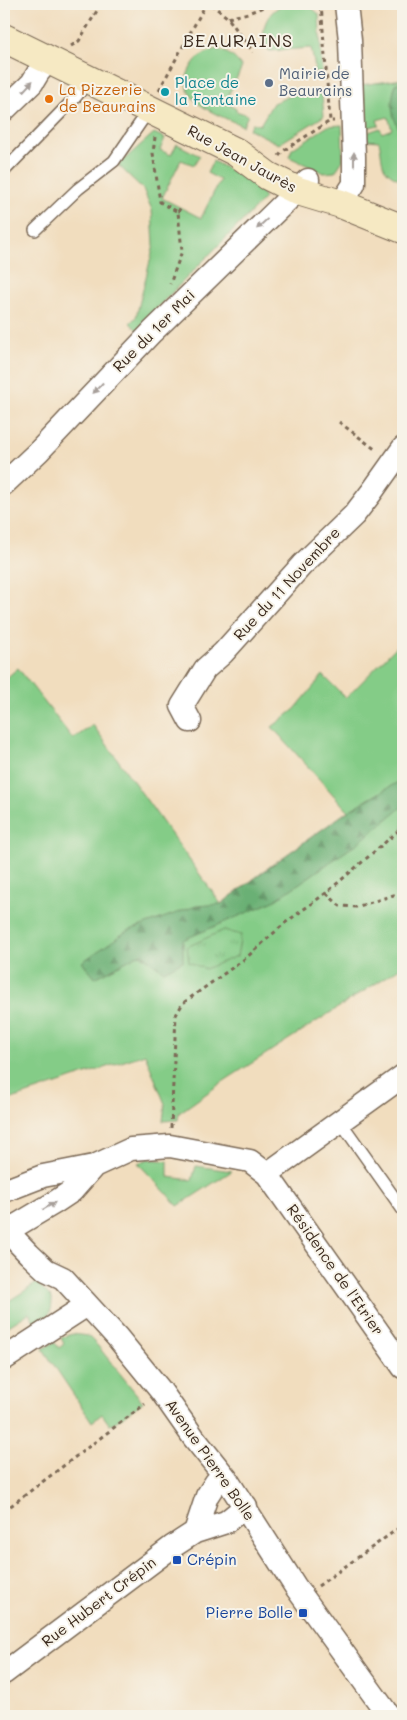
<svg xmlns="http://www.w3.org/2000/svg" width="407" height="1720" viewBox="0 0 407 1720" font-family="Mali,sans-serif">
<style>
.green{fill:#84cc87;stroke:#607b52}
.forest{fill:url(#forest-firs);stroke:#536d49}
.park{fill:url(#park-tufts);stroke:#607b52}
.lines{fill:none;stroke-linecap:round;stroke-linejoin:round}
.lane-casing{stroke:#7b6956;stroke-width:14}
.street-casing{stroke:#7b6956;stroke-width:25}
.secondary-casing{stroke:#7b6956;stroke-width:30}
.path{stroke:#7b6956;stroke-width:3;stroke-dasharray:4 4;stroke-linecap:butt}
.lane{stroke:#fff;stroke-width:11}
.street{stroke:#fff;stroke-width:22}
.secondary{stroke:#f6e9c3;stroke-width:28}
.oneway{fill:#a79f9a}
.service-dot{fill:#5c6f8a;stroke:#f7f3e8;stroke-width:2}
.culture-dot{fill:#0f9aa8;stroke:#f7f3e8;stroke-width:2}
.food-dot{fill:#e8710a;stroke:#f7f3e8;stroke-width:2}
.transit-dot{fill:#1a4fb4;stroke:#f7f3e8;stroke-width:2}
.labels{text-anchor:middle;stroke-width:4;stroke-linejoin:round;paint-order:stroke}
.service-label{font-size:15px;fill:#4e5e75;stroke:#f7f3e8;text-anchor:start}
.culture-label{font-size:15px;fill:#0d838f;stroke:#f7f3e8;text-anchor:start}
.food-label{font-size:15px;fill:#c56008;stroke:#f7f3e8;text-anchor:start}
.street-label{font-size:15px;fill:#3b2a1e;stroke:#f7f3e8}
.transit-label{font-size:15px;fill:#164399;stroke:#f7f3e8;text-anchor:start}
.quarter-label{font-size:18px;letter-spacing:1px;fill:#3b2a1e;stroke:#f7f3e8}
</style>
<defs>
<pattern id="forest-firs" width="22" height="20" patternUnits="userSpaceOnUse" patternTransform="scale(1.25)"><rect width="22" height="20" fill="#6bb074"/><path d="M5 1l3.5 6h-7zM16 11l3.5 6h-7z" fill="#598f5f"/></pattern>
<pattern id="park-tufts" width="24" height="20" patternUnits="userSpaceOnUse" patternTransform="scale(1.25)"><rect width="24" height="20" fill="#84cc87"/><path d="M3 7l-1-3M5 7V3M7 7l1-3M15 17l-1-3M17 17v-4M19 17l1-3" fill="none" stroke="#73af74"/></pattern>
</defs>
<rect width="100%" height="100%" fill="#f7f3e8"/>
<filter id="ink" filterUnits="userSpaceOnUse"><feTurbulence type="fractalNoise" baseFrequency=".02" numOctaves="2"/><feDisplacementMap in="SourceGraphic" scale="10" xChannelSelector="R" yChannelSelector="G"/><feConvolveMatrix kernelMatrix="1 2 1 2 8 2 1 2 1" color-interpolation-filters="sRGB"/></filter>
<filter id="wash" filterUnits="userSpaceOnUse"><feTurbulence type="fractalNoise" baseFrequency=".0096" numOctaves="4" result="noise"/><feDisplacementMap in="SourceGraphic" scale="20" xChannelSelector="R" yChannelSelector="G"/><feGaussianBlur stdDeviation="1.12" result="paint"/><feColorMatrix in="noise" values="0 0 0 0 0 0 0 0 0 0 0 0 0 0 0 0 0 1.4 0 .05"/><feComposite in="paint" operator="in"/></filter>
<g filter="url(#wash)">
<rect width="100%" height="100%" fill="#f1ddbe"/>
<!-- green -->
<path class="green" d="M284,4H307L319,14L322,72L313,73V70L315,68L311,48L269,51C258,32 265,13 284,4Z
M216,49C228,52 235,57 242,67L225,102L236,109V111L248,115L243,126C222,116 173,102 190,69C196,57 204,53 216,49Z
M403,79V178L401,180C378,170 384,163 379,141L367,140L366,133L380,128L382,133L392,129L388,117L377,120L379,125L365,128L361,85Z
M295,94H322L324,116L279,144L249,129L252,123L260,125L273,103Z
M342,125L343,160L335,172L324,173L289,157L292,149L328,126Z
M154,133L165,138L160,150L171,155L177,144L200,156L194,165L181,160L162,198L201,218L220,180L207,173L213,161L257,184L265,198L150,315L138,331L130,323L136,317L154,245L152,210L143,189L118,165Z
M403,640V966L224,1081L179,1113L178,1120L163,1121L165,1104L145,1054L12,1099L4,1094V680L18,668L73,739L93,725L221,904L272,865L348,811L272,727L295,709L323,675L346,698Z
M148,1159L168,1161V1177L192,1180L196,1166L232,1171L178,1206L138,1163Z
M37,1283L52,1298C52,1315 49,1315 36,1324L29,1313L4,1329V1304Z
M72,1334L88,1336L97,1345L143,1402L114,1423L109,1424L102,1414L92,1422L43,1349L54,1342L59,1348L64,1344L61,1338Z"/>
<!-- forest -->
<path class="forest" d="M396,83H403V136C391,115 389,107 396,83Z
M403,779V806L358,843L274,901L183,940V961L164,971L140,954L95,978L82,962L127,931L196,906L221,904L272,865L348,811Z"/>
<!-- park -->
<path class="park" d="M224,930L241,935L237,956L205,969L189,962L187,947Z"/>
</g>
<g filter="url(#ink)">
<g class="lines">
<!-- lane casing -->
<g class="lane-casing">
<path id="lane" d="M4,171L73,100L82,89L87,78
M35,230L78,189L114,161L149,110
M340,1121L403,1210"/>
</g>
<!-- street casing -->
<g class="street-casing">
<path id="street" d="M4,110L32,83L38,73L49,60
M341,204L354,184V157L350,40L346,4
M4,484L39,451L152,332L308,180
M190,721L182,706L205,669L223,653L302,565L354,515L371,493L403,448
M267,1174L403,1076
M4,1191L43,1176L94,1166
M4,1228L29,1254L46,1270L63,1278L117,1337L161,1391L194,1438L226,1478L295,1586L389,1716
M7,1231L54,1203L72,1191L94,1166L131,1149L170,1146L250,1161L267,1174L403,1367
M4,1359L87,1305
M195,1532L207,1496L216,1482L226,1478
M4,1673L172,1547L195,1532L226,1522L246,1506"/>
</g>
<!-- secondary casing -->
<g class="secondary-casing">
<path id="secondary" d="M4,38L236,152L268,176L298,191L341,204L403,229"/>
</g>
<!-- path -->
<path class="path" d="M211,4L228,18L253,52
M314,4L321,10
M321,4L330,121
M228,18L248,13L271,4
M71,46L79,41L101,4
M159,90L206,4
M155,137L153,153L160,202L178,212L182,251L170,284
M279,156L283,151L330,121H334
M178,212L182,205
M339,422L376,450
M326,893L340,906L356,907L403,892
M171,1128L176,1015L183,1003L246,958L285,923L326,893L403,827
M4,1511L145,1404
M318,1586L403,1525"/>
<!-- lane -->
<use href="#lane" class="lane"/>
<!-- street -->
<use href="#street" class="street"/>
<!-- secondary -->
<use href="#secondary" class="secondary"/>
</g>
<!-- one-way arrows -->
<defs><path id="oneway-solid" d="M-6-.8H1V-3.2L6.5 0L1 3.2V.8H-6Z" transform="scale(1.25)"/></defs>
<g class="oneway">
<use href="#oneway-solid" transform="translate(28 86) rotate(-47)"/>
<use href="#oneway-solid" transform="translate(354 159) rotate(-90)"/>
<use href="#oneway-solid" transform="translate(262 224) rotate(137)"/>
<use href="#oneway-solid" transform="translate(98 388) rotate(133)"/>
<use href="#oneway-solid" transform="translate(49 1206) rotate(-31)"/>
</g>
</g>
<!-- markers -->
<circle class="service-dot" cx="269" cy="83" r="5"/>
<circle class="culture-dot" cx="165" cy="92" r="5"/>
<circle class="food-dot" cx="49" cy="99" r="5"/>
<g class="transit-dot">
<rect x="172" y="1555" width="10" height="10" rx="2.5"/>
<rect x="298" y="1608" width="10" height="10" rx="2.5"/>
</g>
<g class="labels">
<!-- service labels -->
<g class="service-label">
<text x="279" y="79">Mairie de<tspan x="279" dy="17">Beaurains</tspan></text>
</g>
<!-- culture labels -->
<g class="culture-label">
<text x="175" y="88">Place de<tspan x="175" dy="17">la Fontaine</tspan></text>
</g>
<!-- food labels -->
<g class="food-label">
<text x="59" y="95">La Pizzerie<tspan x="59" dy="17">de Beaurains</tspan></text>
</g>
<!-- street labels -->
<g class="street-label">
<text transform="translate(242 159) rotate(29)" y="5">Rue Jean Jaurès</text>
<text transform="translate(154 331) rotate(-45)" y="5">Rue du 1er Mai</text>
<text transform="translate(287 584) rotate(-47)" y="5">Rue du 11 Novembre</text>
<text transform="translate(335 1270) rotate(55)" y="5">Résidence de l'Etrier</text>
<text transform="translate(210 1460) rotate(55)" y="5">Avenue Pierre Bolle</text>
<text transform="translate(99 1602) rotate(-37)" y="5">Rue Hubert Crépin</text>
</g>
<!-- transit labels -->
<g class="transit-label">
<text x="187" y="1565">Crépin</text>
<text x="293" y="1618" text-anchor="end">Pierre Bolle</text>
</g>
<!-- quarter labels -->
<g class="quarter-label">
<text x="238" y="47">BEAURAINS</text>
</g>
</g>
<!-- margin -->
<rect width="407" height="1720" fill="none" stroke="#f7f3e8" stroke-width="20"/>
</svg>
